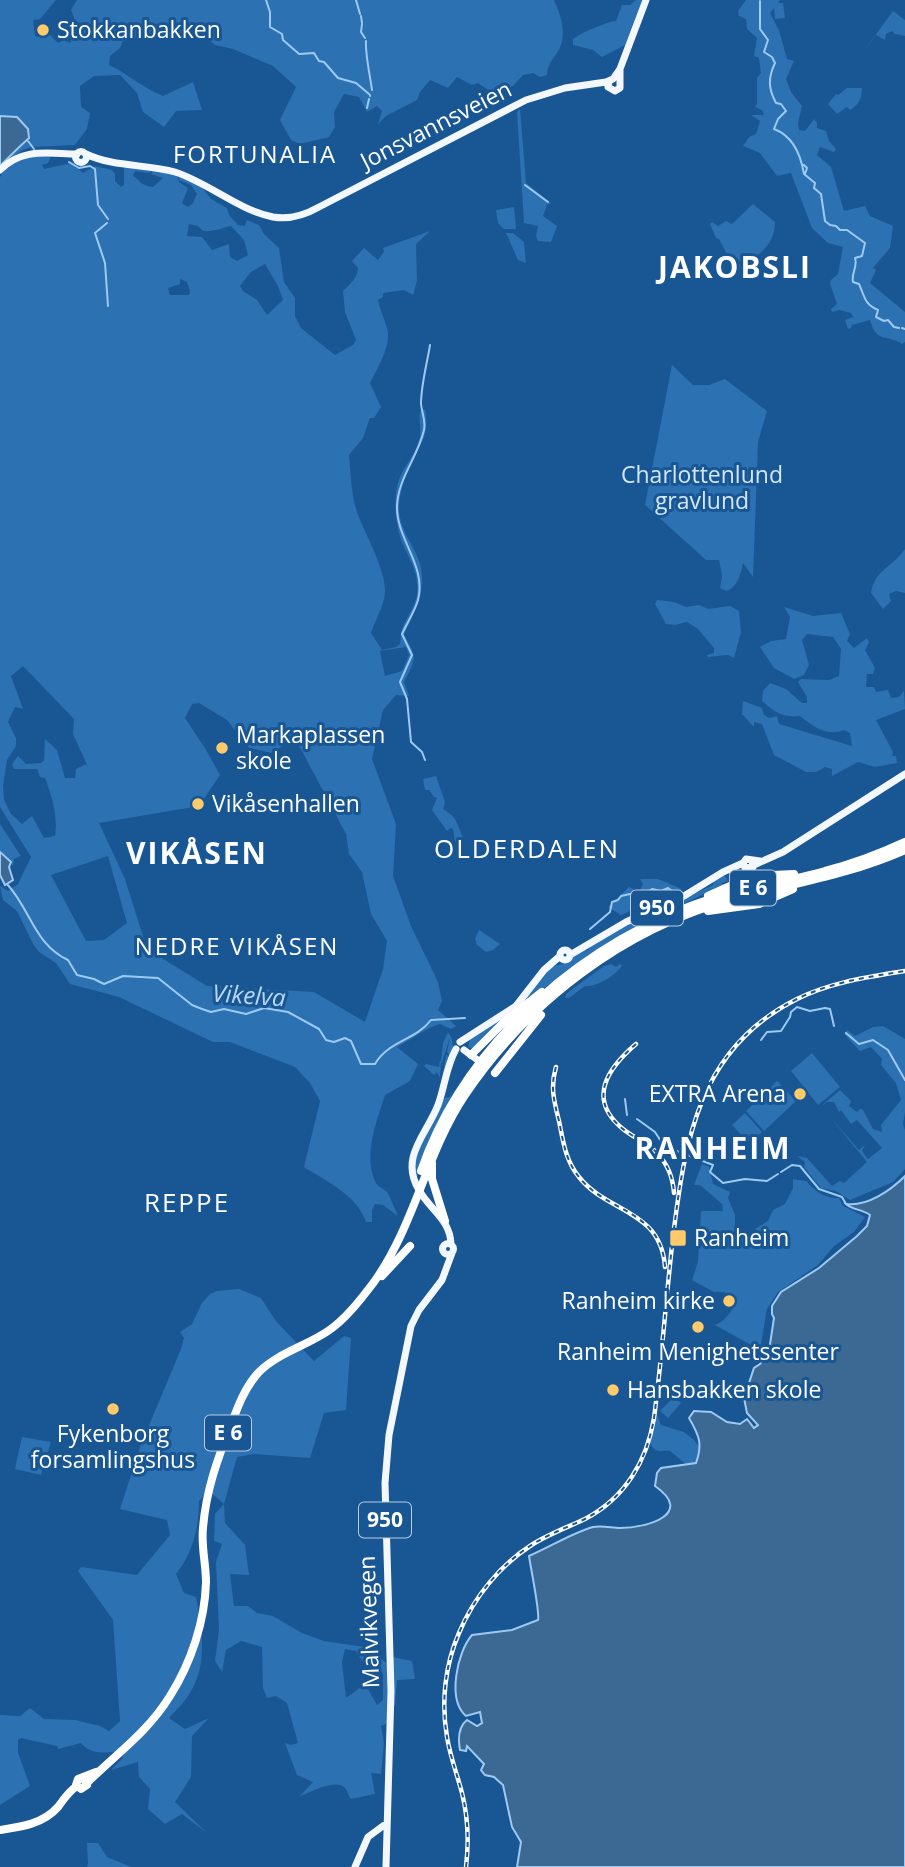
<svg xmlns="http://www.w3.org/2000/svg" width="905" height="1867" viewBox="0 0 905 1867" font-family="'Open Sans',sans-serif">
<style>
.green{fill:#2c71b2;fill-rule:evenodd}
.water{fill:#3c6894;stroke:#9dcaf2;stroke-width:2}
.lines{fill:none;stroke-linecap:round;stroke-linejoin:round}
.stream{stroke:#9dcaf2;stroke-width:2}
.major{stroke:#f3f8ff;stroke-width:7}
.highway{stroke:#fff;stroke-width:8}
.rail-casing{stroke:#fff;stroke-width:4.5}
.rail{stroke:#195694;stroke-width:2;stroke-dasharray:5;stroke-linecap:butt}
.poi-dot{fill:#ffca69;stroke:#195694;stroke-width:2.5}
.labels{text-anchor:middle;stroke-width:6;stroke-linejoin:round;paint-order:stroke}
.shield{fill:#195694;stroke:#baccdf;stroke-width:2}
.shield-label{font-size:21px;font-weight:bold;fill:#fff}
.poi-label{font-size:23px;fill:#fff;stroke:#195694;text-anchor:start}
.street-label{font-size:23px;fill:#fff;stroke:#195694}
.park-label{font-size:23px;fill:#d1e7fb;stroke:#195694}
.neighbourhood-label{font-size:24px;letter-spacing:2px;fill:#fff;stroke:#195694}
.water-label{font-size:24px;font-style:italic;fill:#b6d8f6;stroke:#195694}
.quarter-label{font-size:26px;letter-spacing:2px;fill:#fff;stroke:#195694}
.district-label{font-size:30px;font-weight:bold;letter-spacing:2px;fill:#fff;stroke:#195694}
</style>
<rect width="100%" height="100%" fill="#195694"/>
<!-- green -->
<path class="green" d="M0,0H56L40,19L33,20L35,36L40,37L49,34L58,43L64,40L70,43L74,33H80L83,25L75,20L71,10L77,0H554C560,13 566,30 561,45C557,56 547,62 547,75L540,77L533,73L523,75L513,86L494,94L478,83L472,85L457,77L448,88L430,80L420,92L417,100L386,116L378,124L382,111L377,106L367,112L359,97L344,94L334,112L335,127L329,137L300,144L291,140L280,120L296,87L273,66L233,49L215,45L204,36L162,30L123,41L120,48L110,56L109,65C128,74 143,88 163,96L193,82L202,110L176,111L164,127L143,112L137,93L120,75L94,76L80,86L81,107L90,113L87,129L75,145L31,147L23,150L0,166L27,141L0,116Z
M636,0H642L625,45L602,57L593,50L573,45V39C579,34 608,21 616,21L622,5H630Z
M746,0H780L778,3H783L785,18L775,19L774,8L770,13L779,30L787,59L794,61L786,79L791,92L802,106L798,123L799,130L805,131L814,119L817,123V128L826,131L829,141L836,149L834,152L820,147L817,155L831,167L844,211L865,206L870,216L893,226L890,248L873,268L876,270L870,283L905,312V342L902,344C888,334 876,344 870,320L852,325L851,328L848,329L845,320L853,317L851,313L839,310L832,312L831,309L837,304L830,284L831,280L838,274L843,247L828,243L812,228L791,173L777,176L760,153L743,146L749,137L756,134L760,121L751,115H764L762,110L755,107L757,104V78L761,73L759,58L754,56L757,38L747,29L746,19L739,16L738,11Z
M893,11L905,20V36L895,34L892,31L886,34L885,40L876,35L858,59Z
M847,88H862C862,98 859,105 850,110L847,107L837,114L828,104L836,94L838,95Z
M520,109L526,183L551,203L547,205L543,216L557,226L551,242L538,241L536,236L538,226L524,223L517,112Z
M33,156H51L48,163L42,165L44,169L71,163L83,173L95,166L112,170L115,174V181L121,187L124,185V168L128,167L150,171V173L135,171L133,176C142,182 140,185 153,187L163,178L151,174L154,170L177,175L179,182L188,188L182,203L188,207L193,203L197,194L191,185L179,180V177L201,186L211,199L227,208L229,215L238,225L245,226L247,220L259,225L264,234L279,248L284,282L295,298V316L301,328L335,355L353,345L356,340L345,312L343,291C350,284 358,278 358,268L352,261L364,248L378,260L384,252L383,248L430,231L416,244L417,281L413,295L404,290L383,293V297L378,300C380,310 384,318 387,328C392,345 378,367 370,383L381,407L374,418H370L363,438L349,455C351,475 351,496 358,515C366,535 386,571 385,592C384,607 375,620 371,633L382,650L396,647L400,644C401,639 400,634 402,629C406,618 416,605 417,594C420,568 405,556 399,533C394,513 393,487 404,469C410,460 416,451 419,440C423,429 417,418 421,409L425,410C430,436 420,444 410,465C405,475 399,496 399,507C398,529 417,548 421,568C426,593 413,613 404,635C418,658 416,659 404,682L409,696L396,695L383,710L372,759L396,824L393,876L411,926L438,982L442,1001L438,1010L456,1026L451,1029L440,1024C425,1028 411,1040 397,1047L418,1064L410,1081L385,1095C377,1120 363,1155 375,1181C378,1188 382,1187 387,1192C389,1194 397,1214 398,1216L383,1205L375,1204L372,1210V1222H366C357,1195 326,1181 304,1167L320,1101L310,1083L295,1067L230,1042H213L119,997L70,984L56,963L39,952L33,944L17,911L3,900L0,886L8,891L18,884L31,857L0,807V177C7,165 20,159 33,156ZM189,224L198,226L203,231C214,232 221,228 231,226L244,240L248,255L237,261L230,257L229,244L212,250L202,237L187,236ZM265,264L278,286L283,300L267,315L257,300L243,291L240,286L251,272ZM180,279L187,282L190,291L189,295H170L168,288L180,284ZM406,647L409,655L402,671L385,676L380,651ZM23,666L74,719L73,734L88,767L86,764L76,769L75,778H65L57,750L45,739L44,760L41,763L26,764L18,756L12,764L14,769H37L40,777L45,778C52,797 58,815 55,836L44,838L32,816L22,824L11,814L4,800L3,786L7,760L16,746V738L8,722L15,707L23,709L11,676ZM199,703L227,720L249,748L272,753L295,738L346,834L349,854L362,872L371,914L387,941L383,969L365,1022L314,992L207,986L147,949L125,879L99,823L199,806L220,775L205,748L185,718L192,704ZM108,856L127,923L104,940L86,941L51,875Z
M753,204L775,222C775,247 756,256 737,271L735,268L741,263L737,258L733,262L730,260L719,239L716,238L710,224L712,222L718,226L726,221L732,224Z
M514,207L516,229H504L498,223L496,210Z
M506,233H513L524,242L526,263L518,260Z
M672,365L693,385H709L725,379L767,411L758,442L753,577L743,563C741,574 737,588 726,591L720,588L722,576L719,560H706L645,505Z
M905,549V593L896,591L889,594L891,601L883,609L871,593C875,569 892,568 905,549Z
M657,600L674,602L686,607L699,605L708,609L730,606L739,611L741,632L734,658L728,655L708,657L707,655L714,653V648L698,629L687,622L675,625L666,624L655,604Z
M784,607L813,616L841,613L850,634L847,641L854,648L867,638L869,643L865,650L875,668L873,674H867L866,687H874L876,692L888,690L891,698L899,697L904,691L905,709L876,720L893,752L892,756H896L897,763L875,767L858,762L832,776V769L825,767L816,772H806L774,755L762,724L754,722V727L742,714L743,701L762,708L764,715L769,718L777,716L779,724L852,746L850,733L844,730C827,737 812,726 800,716C782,718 775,712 762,701L763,691L770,683L786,689L802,703H807V697L798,682L801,679L829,680L839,676L841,649L833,637L807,634L802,640L809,665L804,675L794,679L774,668L760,647L771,641L786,639L790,617Z
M436,776L445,802L443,809C459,819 455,821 463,837L455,842L453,829L450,828L447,831L432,810L437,798L434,797L429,790H425L423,779Z
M0,824L21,856L14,859L13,866L0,852Z
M724,874L728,881L722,883L723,885L645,922L600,948L530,998L473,1049L468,1047L470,1039L508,1014L551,967L568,962L572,956L588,947L585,952L604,936L713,885V881Z
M640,879H658L682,889L621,915L608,907L629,887L639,892L643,884Z
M479,930L500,944L493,950L486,952L477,945L475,939Z
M611,964L616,967L620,964L622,966C614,976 598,987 585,986L569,998H565L567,993L604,966Z
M883,1026L905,1039V1112L903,1124L905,1130V1169L893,1182L850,1200L836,1191L821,1188L804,1167L805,1162L797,1156L807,1158L832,1186L840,1181L844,1183L867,1162L830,1117L859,1150L865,1145L862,1151L868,1159L882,1148L857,1120L851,1124L841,1110L839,1112L834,1102H827L819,1108L840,1090L851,1101L849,1106L857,1112L860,1109L863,1110L873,1129L882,1132L881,1125L901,1100L896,1083L881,1065L882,1059L871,1047L860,1051L844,1034L847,1030L855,1036L873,1027Z
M448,1032C460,1048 446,1063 442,1080L446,1055L450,1056L447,1052L450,1037L442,1063H441L440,1078L437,1072L434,1075L424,1066L426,1064L439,1067L440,1060L441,1062L443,1043Z
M812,1053L840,1087L818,1105L791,1071Z
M777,1081L796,1101L764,1131L746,1111Z
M452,1089L451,1098L430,1138L416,1179L414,1156L444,1098L450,1097Z
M745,1113L762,1132L750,1144L732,1125Z
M702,1164L709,1167L713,1184L730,1192L728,1198L735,1215V1232L757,1247L762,1235L755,1229L768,1221L773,1210L785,1204L793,1188V1179L806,1181C815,1191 825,1199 839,1198L843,1206L865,1217L854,1232L834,1246L818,1265L778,1292L767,1309L760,1350L715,1325C725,1322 732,1310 737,1302C733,1293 722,1291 714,1292L692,1280L698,1262L701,1211H723L722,1204L700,1185H694Z
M239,1289L261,1298L275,1320L314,1361L344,1336L351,1338L346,1410L324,1413L310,1458L254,1454L237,1457L224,1504L225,1523L245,1545L249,1575L230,1574L234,1606H248L257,1613L273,1616L302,1633L324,1641L364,1647L387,1663L388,1656L412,1661L415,1679L397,1680L395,1706H392L388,1723L381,1726L384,1743L381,1774L371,1773L375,1794L351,1799C348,1796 348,1791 345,1788C337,1778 308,1793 299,1797L313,1782L297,1775L285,1743L291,1745L298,1743L287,1703L276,1696L267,1698L263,1688L262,1647L241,1641L226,1650L222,1672L215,1661L219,1630L216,1562L222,1544L214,1541L215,1514L224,1504L209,1491L199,1501C199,1527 193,1553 176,1574L184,1593L196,1597C202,1630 208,1663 190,1693C185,1702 176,1710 169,1718L185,1729L209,1718L192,1736L191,1777L175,1802L207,1833L182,1814L165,1824L148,1809L150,1789L139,1777L138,1762L111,1770L122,1759L125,1750C110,1753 91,1756 81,1743L58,1749L57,1746L21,1738L18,1740V1753L30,1786L0,1805V1715L20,1716L30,1708L44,1719L75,1720L100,1726L109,1731L120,1721L113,1620L78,1571L81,1567L137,1575L170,1535L167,1520L120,1509L140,1447L181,1349L184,1338L180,1332L192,1324L202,1303L210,1294L217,1291ZM345,1649L356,1651L367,1669L372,1666L383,1673V1700L377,1705L365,1684L346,1698L342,1662Z
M674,1397L681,1403L668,1418L660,1411Z
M657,1414L661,1425L684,1432L694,1440L701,1449L696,1463L687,1465L670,1451C659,1450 656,1454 650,1443Z
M22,1437L51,1442L41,1475L15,1469Z
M87,1843H98L107,1857L131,1867H87L88,1864Z"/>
<!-- water -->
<path class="water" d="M0,116L17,117L28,129L29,138C19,147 10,156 0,166Z
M0,852L11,862L9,867L13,880L5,885L0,875Z
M905,1176V1867H517L521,1842L512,1827L503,1785L494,1777L485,1775L481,1770L484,1764L467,1746L466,1751L460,1750C458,1739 458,1727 467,1720L477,1726L482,1723L480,1712L466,1716C447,1700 457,1652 472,1635L512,1630L538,1620C540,1612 531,1570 529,1556C550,1547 572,1533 593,1527C602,1525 612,1528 620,1528C647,1528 695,1514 655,1486L657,1473L661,1468L696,1463C703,1444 699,1435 689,1418L694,1411L711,1412L727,1422L740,1424L747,1419L754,1428L758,1425L747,1413L744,1398L754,1368L760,1364L769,1351L774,1318L772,1314V1306L781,1292L819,1268L857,1236L867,1226L870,1215C862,1209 852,1210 846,1204C867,1207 891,1190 905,1176Z"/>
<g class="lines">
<!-- stream -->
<path class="stream" d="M266,0L270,12V27L282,34L283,40L298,53
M356,0L360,14
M760,1V29L768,40L764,52L772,57L775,63C768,78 768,88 776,103L781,104L786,111L778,119L774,129C793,136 801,156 804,174L815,183L814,188L821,194L825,221L830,225L836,226L840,230H847L865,243L862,256L855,258C858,267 851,273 853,282L859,284C865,297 864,304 878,310L876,317L884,321L888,320L894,327L899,328
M361,16L362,23
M362,24L361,32L365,38
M366,41C365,54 370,75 372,90
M299,54L314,53L319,61L324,62L338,78L356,83L369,94
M370,96V95
M367,108L369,99
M28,141L34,149
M69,162L79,168L90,166L95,169L98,205L108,219
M804,165L807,168L805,174
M525,185L548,202
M107,223L95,233L105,263L108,306
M902,328L905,329
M425,760L422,752L411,742L407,699L400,682L412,655L402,634C407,623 415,611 418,600C427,566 396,539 397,506C398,478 418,457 424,430C426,421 422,413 421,404C421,385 427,364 430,345
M7,884C31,910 34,944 68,960L77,975L94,979L104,984L123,976L158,978L192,1005L202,1009L211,1012L224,1009L246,1014L264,1008L288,1012L319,1029L326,1040L334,1042L345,1038L351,1041L361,1064H375C388,1041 416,1040 431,1020L465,1018
M590,929L610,912L612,902L618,900L621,896L630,894L641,896L652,889L661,891L668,888L675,893
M846,1033L859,1044L873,1040L888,1050L905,1080
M761,1040L767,1032L781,1031L790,1017L791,1012L797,1007L810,1011L825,1008L830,1009L834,1026
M625,1099L627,1115
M637,1119L655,1132L664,1146L713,1165L710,1172L723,1183L745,1179L767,1181L778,1174
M781,1172L792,1165L800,1166L819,1189L842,1197L846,1204"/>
<!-- major -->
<path class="major" d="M609,81L608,87L615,91L620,88V69L646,0
M75.5 157a5.5 5.5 0 1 1 11 0a5.5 5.5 0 1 1-11 0Z
M86,154C113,167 146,164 175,172C209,183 238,210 273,217C290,220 305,215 319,207L526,100L565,88L606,82L613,79L620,69
M0,170C23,147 49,154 77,154
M752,860L753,867L745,868L743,863L746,859L760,861
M754,865L783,852L905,774
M560 955a5 5 0 1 1 10 0a5 5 0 1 1-10 0Z
M570,955L626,922L684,896L723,872L743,863
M460,1042L516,1006L544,970L560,956
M464,1050L483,1064
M442.5 1249a5.5 5.5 0 1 1 11 0a5.5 5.5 0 1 1-11 0Z
M451,1244C450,1219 430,1210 419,1190C399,1157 427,1134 438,1105C445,1086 446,1067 456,1049
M355,1867L368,1837L387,1823
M386,1867L391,1691L385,1483L389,1435L411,1326L419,1310L442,1280L452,1253"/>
<!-- highway -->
<path class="highway" d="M753,876L794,874
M708,896L750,877
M708,911L759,904L793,889
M471,1055L503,1023L542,992
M495,1073L541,1015
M432,1163V1179L445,1221
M421,1171C466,1041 587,938 716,897C752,886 789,881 825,871C853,864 879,854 905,842
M382,1276L410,1246
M83,1778L87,1785L81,1789L76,1785L78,1779L96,1772
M87,1783C116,1754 148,1732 170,1696C191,1663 205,1621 206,1582C206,1564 201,1546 203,1528C206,1491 217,1460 231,1425C238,1406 245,1387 259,1372C278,1353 306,1346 328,1331C346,1319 361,1299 374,1282C415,1225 426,1153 465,1095C527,1003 623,929 731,900C790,884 849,875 905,850
M0,1830C21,1827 43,1824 58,1807C64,1799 68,1792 77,1786"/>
<!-- rail casing -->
<g class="rail-casing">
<path id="rail" d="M636,1044C608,1068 586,1099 623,1129C634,1138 648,1143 658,1154C668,1165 673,1178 674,1193
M556,1067C550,1087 554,1101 559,1121C563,1140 565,1160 579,1177C607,1213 661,1209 665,1267
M466,1867C469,1842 468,1817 462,1793C457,1774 450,1756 447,1737C441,1702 445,1665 459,1633C474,1597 500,1565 533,1544C549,1534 568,1527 585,1519C625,1498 647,1461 654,1418C662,1358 666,1297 673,1237C685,1139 699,1048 797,999C831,982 868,977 905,971"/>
</g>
<!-- rail -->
<use href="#rail" class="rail"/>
</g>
<!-- markers -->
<g class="poi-dot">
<circle cx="43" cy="30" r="7"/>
<circle cx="222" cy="748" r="7"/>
<circle cx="198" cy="804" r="7"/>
<circle cx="800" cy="1094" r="7"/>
<rect x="669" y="1229" width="18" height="18" rx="3.5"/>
<circle cx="729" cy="1301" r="7"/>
<circle cx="698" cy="1327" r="7"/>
<circle cx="613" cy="1390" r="7"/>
<circle cx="113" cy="1409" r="7"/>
</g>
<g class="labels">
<!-- shield labels -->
<g class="shield">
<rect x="730" y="870.5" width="46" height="35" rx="5"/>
<rect x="631" y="890.5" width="52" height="35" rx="5"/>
<rect x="205" y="1415.5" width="46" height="35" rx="5"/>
<rect x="359" y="1502.5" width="52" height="35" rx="5"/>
</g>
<g class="shield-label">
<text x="753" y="895">E 6</text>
<text x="657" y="915">950</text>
<text x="228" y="1440">E 6</text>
<text x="385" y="1527">950</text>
</g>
<!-- poi labels -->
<g class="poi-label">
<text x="57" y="38">Stokkanbakken</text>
<text x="236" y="743">Markaplassen<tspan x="236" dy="26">skole</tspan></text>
<text x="212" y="812">Vikåsenhallen</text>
<text x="786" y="1102" text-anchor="end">EXTRA Arena</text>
<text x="694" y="1246">Ranheim</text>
<text x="715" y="1309" text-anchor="end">Ranheim kirke</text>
<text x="698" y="1360" text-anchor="middle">Ranheim Menighetssenter</text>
<text x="627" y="1398">Hansbakken skole</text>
<text x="113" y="1442" text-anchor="middle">Fykenborg<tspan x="113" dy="26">forsamlingshus</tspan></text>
</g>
<!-- street labels -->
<g class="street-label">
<text transform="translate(436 125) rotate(-27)" y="8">Jonsvannsveien</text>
<text transform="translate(369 1622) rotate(-92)" y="8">Malvikvegen</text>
</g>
<!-- park labels -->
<g class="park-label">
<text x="702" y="483">Charlottenlund<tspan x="702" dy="26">gravlund</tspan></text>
</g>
<!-- neighbourhood labels -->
<g class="neighbourhood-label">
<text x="255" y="163">FORTUNALIA</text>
<text x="237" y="955">NEDRE VIKÅSEN</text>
</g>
<!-- water labels -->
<g class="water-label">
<text transform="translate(249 996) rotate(4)" y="8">Vikelva</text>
</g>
<!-- quarter labels -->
<g class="quarter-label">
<text x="527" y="858">OLDERDALEN</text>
<text x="187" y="1212">REPPE</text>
</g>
<!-- district labels -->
<g class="district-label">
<text x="735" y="278">JAKOBSLI</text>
<text x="197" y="864">VIKÅSEN</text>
<text x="713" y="1159">RANHEIM</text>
</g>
</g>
</svg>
